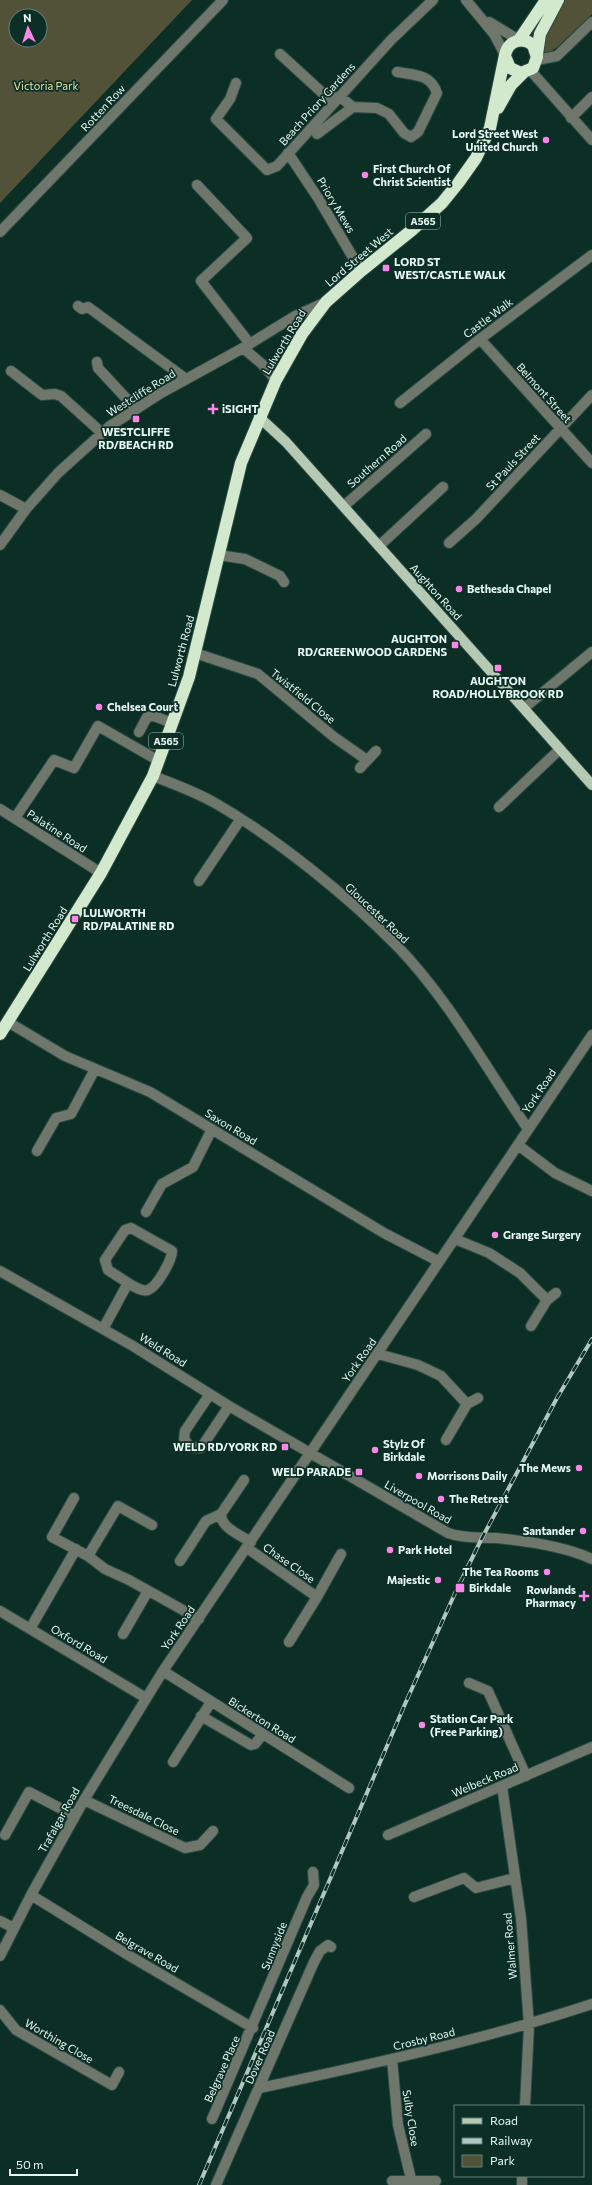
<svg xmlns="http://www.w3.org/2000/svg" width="592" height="2185" viewBox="0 0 592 2185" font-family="Commissioner,sans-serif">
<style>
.green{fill:#525238;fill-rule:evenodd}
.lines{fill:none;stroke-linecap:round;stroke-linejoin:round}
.minor-casing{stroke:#2a4a42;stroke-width:12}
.major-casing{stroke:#2a4a42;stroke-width:12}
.highway-casing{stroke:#2a4a42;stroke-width:14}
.minor{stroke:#6f776c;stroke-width:10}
.major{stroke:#b6c9b2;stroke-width:10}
.highway{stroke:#d3e9cd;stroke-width:12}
.rail-casing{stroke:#b0c7c0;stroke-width:4}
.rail{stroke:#0b2e25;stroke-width:2.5;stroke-dasharray:8;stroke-linecap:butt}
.poi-dot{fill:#fa87e8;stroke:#0b2e25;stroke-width:1.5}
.labels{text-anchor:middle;stroke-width:3.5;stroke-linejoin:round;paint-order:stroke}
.shield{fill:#0b2e25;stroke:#a4bcb4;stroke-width:1}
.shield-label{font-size:10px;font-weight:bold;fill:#e6f9f2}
.park-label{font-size:11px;fill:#e2e1a5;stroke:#0b2e25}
.street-label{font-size:11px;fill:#e6f9f2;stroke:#0b2e25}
.poi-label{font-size:11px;font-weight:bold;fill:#e6f9f2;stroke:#0b2e25;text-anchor:start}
</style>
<rect width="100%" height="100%" fill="#0b2e25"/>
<!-- green -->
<path class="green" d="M0,0H192L0,203ZM16,16H40V40H16Z
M565,0H592V14L559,46L548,53L543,52V36Z"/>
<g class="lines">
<!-- minor casing -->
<g class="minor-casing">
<path id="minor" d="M466,0L494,34L505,55
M489,22L519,40
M280,54L328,98L340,97L353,107L377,108L389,114L404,133L411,137L418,132L437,93C431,74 414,75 397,72
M537,60L557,56L592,22
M530,70L592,140
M236,83L230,99L216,119L267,170L277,166L391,40L433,0
M571,118L592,97
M317,134L353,107
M288,153L318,198L361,271
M197,185L247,238L201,281L250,344
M0,232L223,0
M78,306L82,309L88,307L186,379
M480,339L592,463
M243,348L262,364L276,380
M97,362L98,368L136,409
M11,371L42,395L55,394L61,396L102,433
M400,403L480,339L592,255
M0,495L26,509
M344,506L426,434
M449,543L476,519L592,395
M0,545L26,509L58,473L110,426L161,393L243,348L295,316L326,302
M379,546L443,487
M218,555L245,559L280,576L284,582
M195,653L258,674L334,737L367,760
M524,708L592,652
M139,732L147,717L154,716L172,723
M360,768L376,751
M153,776C174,784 196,792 215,803C276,838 348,896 398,947C449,1000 486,1068 528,1129
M499,807L560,749
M0,809L101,873
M15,818L54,760L74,768L98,726L159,761
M199,881L240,820
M8,1022L65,1056L150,1092L384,1233L438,1261
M518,1145L555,1173L592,1191
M37,1151L56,1118L71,1114L95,1069
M146,1212L162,1184L193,1167L212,1129
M455,1239L489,1253L520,1273L547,1300
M0,1271L133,1346L229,1406L448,1533C464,1539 480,1537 496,1538C527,1541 564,1546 592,1559
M531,1326L547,1300L556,1293
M103,1329L128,1283L108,1270L105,1260L125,1230L131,1228L172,1251C172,1260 157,1287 148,1290C142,1292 133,1286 128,1283
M378,1354L418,1365L441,1376L467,1404
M210,1394L185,1431L184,1439L190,1447L201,1448L229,1406
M446,1440L467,1404L478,1398
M244,1480L221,1514C221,1528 240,1535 251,1542
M74,1498L52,1537L88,1556L105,1569L129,1580L199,1619
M247,1548L317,1597
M88,1556L118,1506L152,1525
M180,1561L206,1521L221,1514
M0,1611L146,1698
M30,1629L76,1549
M123,1634L148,1591
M289,1642L317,1597L341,1554
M163,1671L349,1788
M469,1683L488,1691L526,1776
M201,1716L251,1745L255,1744L263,1734
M173,1762L211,1702
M502,1786L521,1918L529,2025L525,2106
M84,1800L185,1848L200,1845L213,1831
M5,1835L29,1792L75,1816
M388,1835L592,1747
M31,1895L128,1955L253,2028
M414,1897L464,1878L476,1888L515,1878
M0,1921L14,1928
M0,1956L31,1895L84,1800L163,1671L592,1035
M0,2010L16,2030L112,2085L119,2072
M392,2059L398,2125L411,2179
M260,2088C372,2064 483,2040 592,2004
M212,2119L307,1897L314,1885L313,1872
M392,2181H436
M216,2185L314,1962L320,1951L328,1945L331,1947
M522,2185V2176"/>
</g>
<!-- major casing -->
<g class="major-casing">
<path id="major" d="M259,417L286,442L592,785"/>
</g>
<!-- highway casing -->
<g class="highway-casing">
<path id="highway" d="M519,40L546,0
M537,54L540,34L558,0
M498,108L511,85L524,72
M0,1034L101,873L153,776L189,677L241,463L276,380L302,334L326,302L361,271L412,230L442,203L459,182L476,158L490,128L505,55C508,41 522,36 533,45L537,57L533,68L521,73L510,68L505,56"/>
</g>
<!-- minor -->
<use href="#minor" class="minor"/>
<!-- major -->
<use href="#major" class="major"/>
<!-- highway -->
<use href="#highway" class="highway"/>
<!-- rail casing -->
<g class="rail-casing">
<path id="rail" d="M199,2185L405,1704L456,1591L482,1538L557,1398L592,1339"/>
</g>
<!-- rail -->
<use href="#rail" class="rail"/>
</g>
<!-- markers -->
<g class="poi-dot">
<circle cx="546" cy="140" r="4"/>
<circle cx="365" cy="175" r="4"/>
<rect x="382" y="264" width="8" height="8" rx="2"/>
<path d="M211 403h4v4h4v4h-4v4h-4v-4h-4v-4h4z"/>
<rect x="132" y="415" width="8" height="8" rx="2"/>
<circle cx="459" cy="589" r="4"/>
<rect x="451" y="641" width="8" height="8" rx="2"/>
<rect x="494" y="664" width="8" height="8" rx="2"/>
<circle cx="99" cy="707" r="4"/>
<rect x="71" y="915" width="8" height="8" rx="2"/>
<circle cx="495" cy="1235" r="4"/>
<rect x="281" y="1443" width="8" height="8" rx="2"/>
<circle cx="375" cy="1450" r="4"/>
<circle cx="579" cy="1468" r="4"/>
<rect x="355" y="1468" width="8" height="8" rx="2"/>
<circle cx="419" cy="1476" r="4"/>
<circle cx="441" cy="1499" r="4"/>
<circle cx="583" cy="1531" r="4"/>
<circle cx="390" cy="1550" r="4"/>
<circle cx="547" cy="1572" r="4"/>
<circle cx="438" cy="1580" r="4"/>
<rect x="455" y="1583" width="10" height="10" rx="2"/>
<path d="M582 1590h4v4h4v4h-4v4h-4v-4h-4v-4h4z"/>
<circle cx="422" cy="1725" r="4"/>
</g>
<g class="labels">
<!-- shield labels -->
<g class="shield">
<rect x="406" y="213" width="34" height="16" rx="3"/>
<rect x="149" y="733" width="34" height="16" rx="3"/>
</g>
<g class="shield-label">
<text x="423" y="225">A565</text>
<text x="166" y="745">A565</text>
</g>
<!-- park labels -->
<g class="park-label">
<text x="46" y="90">Victoria Park</text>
</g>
<!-- street labels -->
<g class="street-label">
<text transform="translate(317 104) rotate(-48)" y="4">Beach Priory Gardens</text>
<text transform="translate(103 108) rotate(-47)" y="4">Rotten Row</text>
<text transform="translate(336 205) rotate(59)" y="4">Priory Mews</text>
<text transform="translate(359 257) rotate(-40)" y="4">Lord Street West</text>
<text transform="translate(488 318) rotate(-37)" y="4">Castle Walk</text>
<text transform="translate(284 342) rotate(-59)" y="4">Lulworth Road</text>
<text transform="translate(141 393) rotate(-32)" y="4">Westcliffe Road</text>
<text transform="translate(544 393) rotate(48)" y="4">Belmont Street</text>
<text transform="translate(377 461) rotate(-41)" y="4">Southern Road</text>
<text transform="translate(513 462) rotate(-47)" y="4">St Pauls Street</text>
<text transform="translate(436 592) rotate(48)" y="4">Aughton Road</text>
<text transform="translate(181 651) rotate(-75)" y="4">Lulworth Road</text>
<text transform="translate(303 696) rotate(39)" y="4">Twistfield Close</text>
<text transform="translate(57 831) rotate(33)" y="4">Palatine Road</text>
<text transform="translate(377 913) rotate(43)" y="4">Gloucester Road</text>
<text transform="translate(45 939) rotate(-58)" y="4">Lulworth Road</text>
<text transform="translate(539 1091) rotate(-56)" y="4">York Road</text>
<text transform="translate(231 1127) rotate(31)" y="4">Saxon Road</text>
<text transform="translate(163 1350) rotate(32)" y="4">Weld Road</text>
<text transform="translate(359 1360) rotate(-55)" y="4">York Road</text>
<text transform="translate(418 1502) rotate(30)" y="4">Liverpool Road</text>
<text transform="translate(289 1563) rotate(35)" y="4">Chase Close</text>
<text transform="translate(178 1628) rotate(-56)" y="4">York Road</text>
<text transform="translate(79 1644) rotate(31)" y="4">Oxford Road</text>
<text transform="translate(262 1720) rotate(32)" y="4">Bickerton Road</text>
<text transform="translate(485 1780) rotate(-23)" y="4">Welbeck Road</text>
<text transform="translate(144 1815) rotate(26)" y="4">Treesdale Close</text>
<text transform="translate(59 1820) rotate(-61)" y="4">Trafalgar Road</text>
<text transform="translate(274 1946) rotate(-68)" y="4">Sunnyside</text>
<text transform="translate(510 1946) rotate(-95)" y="4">Walmer Road</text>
<text transform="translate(147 1952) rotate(30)" y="4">Belgrave Road</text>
<text transform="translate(424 2039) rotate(-14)" y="4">Crosby Road</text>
<text transform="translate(59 2041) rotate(30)" y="4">Worthing Close</text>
<text transform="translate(260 2057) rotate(-66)" y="4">Dover Road</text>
<text transform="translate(222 2069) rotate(-66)" y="4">Belgrave Place</text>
<text transform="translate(411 2118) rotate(81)" y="4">Sulby Close</text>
</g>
<!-- poi labels -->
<g class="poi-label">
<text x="538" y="138" text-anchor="end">Lord Street West<tspan x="538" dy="13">United Church</tspan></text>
<text x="373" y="173">First Church Of<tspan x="373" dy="13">Christ Scientist</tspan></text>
<text x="394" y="266">LORD ST<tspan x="394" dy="13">WEST/CASTLE WALK</tspan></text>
<text x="222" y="413">iSIGHT</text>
<text x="136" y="436" text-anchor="middle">WESTCLIFFE<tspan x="136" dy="13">RD/BEACH RD</tspan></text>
<text x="467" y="593">Bethesda Chapel</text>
<text x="447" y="643" text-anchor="end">AUGHTON<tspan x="447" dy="13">RD/GREENWOOD GARDENS</tspan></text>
<text x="498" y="685" text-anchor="middle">AUGHTON<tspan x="498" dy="13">ROAD/HOLLYBROOK RD</tspan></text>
<text x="107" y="711">Chelsea Court</text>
<text x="83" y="917">LULWORTH<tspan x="83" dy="13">RD/PALATINE RD</tspan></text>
<text x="503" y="1239">Grange Surgery</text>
<text x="383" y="1448">Stylz Of<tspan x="383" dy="13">Birkdale</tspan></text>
<text x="277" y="1451" text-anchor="end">WELD RD/YORK RD</text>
<text x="571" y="1472" text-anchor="end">The Mews</text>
<text x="351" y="1476" text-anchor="end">WELD PARADE</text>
<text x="427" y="1480">Morrisons Daily</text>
<text x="449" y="1503">The Retreat</text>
<text x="575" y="1535" text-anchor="end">Santander</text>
<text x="398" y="1554">Park Hotel</text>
<text x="539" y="1576" text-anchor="end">The Tea Rooms</text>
<text x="430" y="1584" text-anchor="end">Majestic</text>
<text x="469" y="1592">Birkdale</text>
<text x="576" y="1594" text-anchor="end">Rowlands<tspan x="576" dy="13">Pharmacy</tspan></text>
<text x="430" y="1723">Station Car Park<tspan x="430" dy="13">(Free Parking)</tspan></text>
</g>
</g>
<!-- legend -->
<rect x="454" y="2105" width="130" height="72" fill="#0b2e25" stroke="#637f77"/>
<rect x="462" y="2118" width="20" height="6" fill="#b6c9b2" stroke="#637f77"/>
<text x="490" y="2125" font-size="12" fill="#e6f9f2">Road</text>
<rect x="462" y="2138" width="20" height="6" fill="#b0c7c0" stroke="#637f77"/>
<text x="490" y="2145" font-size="12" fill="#e6f9f2">Railway</text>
<rect x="462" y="2155" width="20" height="12" fill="#525238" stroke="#637f77"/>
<text x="490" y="2165" font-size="12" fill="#e6f9f2">Park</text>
<!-- north arrow -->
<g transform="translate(28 28) rotate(356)"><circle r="19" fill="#0b2e25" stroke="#637f77"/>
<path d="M0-3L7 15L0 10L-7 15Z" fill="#fa87e8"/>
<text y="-6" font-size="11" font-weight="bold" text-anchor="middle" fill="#e6f9f2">N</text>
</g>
<!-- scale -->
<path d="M10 2169v6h67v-6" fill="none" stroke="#e6f9f2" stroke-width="2"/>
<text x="16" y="2169" font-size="12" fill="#e6f9f2" stroke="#0b2e25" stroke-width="3" paint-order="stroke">50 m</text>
</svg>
